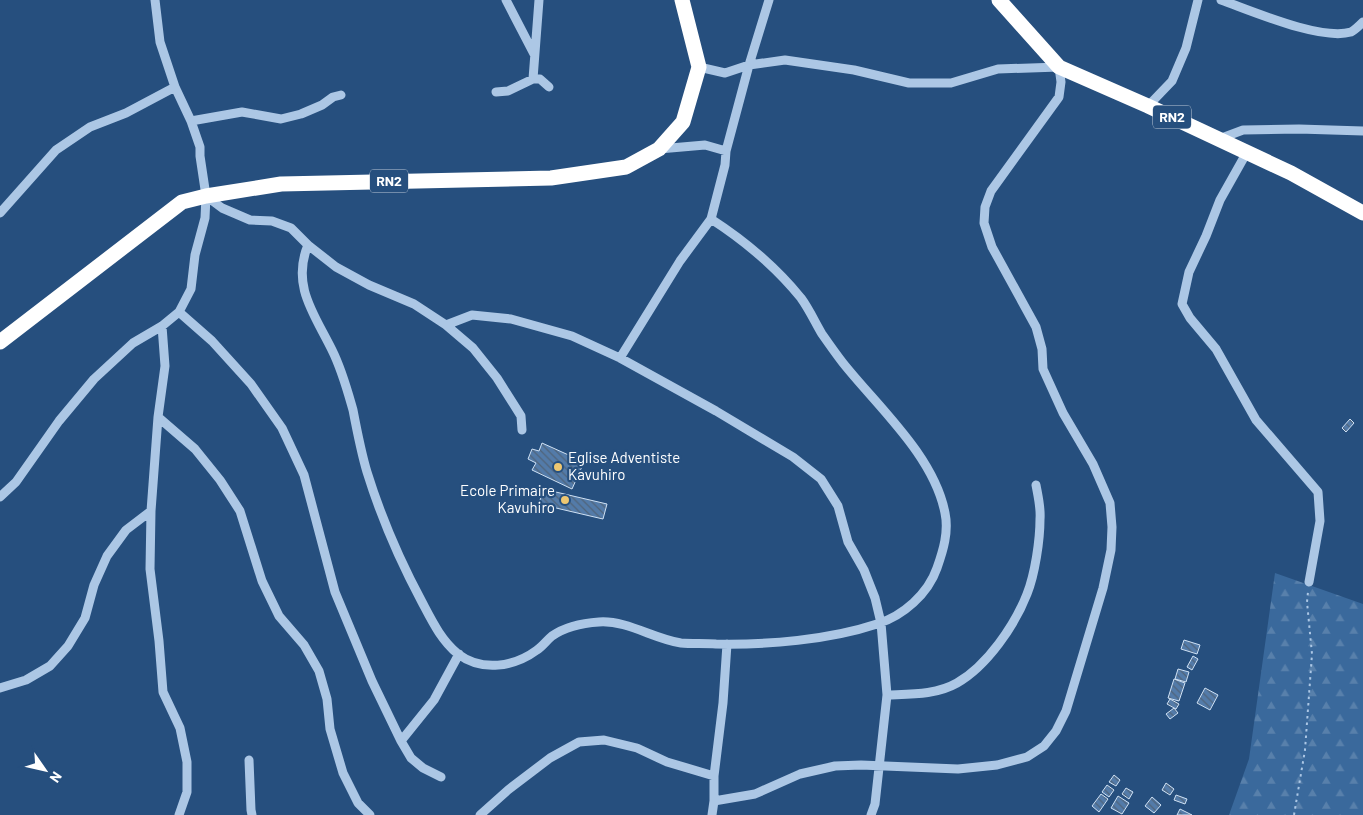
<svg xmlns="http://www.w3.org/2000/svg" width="1363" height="815" viewBox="0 0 1363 815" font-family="Barlow,sans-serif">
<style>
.forest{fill:url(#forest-firs)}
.building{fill:url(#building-back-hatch);stroke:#cfe1f4}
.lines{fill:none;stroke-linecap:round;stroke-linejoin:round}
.path{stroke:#acc7e5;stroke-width:2;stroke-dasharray:2.5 4;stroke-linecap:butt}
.minor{stroke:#acc7e5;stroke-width:9}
.highway{stroke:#fff;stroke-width:15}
.poi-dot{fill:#eec771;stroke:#264f7e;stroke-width:2}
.labels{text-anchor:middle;stroke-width:4.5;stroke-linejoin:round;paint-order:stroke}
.shield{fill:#264f7e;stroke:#becad8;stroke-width:1}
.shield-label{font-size:14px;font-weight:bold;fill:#fff}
.poi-label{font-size:15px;fill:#fff;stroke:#264f7e;text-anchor:start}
</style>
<defs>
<pattern id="forest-firs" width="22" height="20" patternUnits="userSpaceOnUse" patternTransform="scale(1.25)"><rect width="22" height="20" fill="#3a699c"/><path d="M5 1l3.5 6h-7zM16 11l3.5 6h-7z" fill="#5880ab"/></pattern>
<pattern id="building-back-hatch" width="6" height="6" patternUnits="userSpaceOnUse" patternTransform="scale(1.25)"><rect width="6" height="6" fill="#537ba9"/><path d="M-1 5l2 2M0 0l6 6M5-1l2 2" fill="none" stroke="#50647a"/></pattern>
</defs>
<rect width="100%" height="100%" fill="#264f7e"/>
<!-- forest -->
<path class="forest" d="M1275,573L1363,604V815H1229L1249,759Z"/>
<!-- building -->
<path class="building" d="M1350,419L1354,423L1346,432L1342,428Z
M542,443L584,462L572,489L532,470L536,463L528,459L532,449L539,451Z
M543,489L607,504L603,519L539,504Z
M1184,640L1200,645L1197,654L1181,649Z
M1193,656L1198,659L1192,670L1187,667Z
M1178,669L1189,672L1186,682L1175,679Z
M1174,679L1185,683L1179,701L1168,698Z
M1205,688L1218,695L1210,710L1197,703Z
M1170,699L1179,704L1176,709L1167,704Z
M1174,708L1178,713L1170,719L1166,714Z
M1114,775L1120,780L1116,786L1109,782Z
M1166,783L1174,789L1170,795L1162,790Z
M1107,785L1114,790L1109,797L1102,792Z
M1126,788L1133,792L1129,799L1122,794Z
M1101,794L1108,799L1099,812L1092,806Z
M1176,795L1187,799L1185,804L1174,800Z
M1118,796L1129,803L1122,814L1111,808Z
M1152,797L1161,805L1154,813L1145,806Z
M1180,809L1192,815H1177Z"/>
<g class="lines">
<!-- path -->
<path class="path" d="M1294,815L1305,750L1312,654L1307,602L1308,592"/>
<!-- minor -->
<path class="minor" d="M506,0L534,54
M1221,0C1252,11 1321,41 1351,32C1355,30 1360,25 1363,22
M699,67L725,73L749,65L785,60L854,70L909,83H951L998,69L1059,67L1061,82L1059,97L991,191L985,207L984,223L992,247L1036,327L1042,349L1043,369L1063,413L1093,464L1110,503L1112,527L1111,550L1103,588L1066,711L1056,731L1044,746L1027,757L997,765L958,769L861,765L835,766L800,774L755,794L714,801
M533,79L539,0
M496,92L508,91L533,79H540L549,87
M1148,106L1172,81L1186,48L1198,0
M191,121L242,112L281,119L301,114L322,105L333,97L341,95
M1219,139L1243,130L1299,129L1363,131
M659,149L705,145L726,151
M1247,152L1220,200L1206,236L1189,272L1182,304L1190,318L1216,349L1256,420L1318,492L1320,521L1309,582
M206,196L222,208L250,220L272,221L291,228L308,245L336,267L369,285L414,304L446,325L473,348L497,378L521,416L522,430
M0,213L56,150L90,127L126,113L175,87
M308,245C291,286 315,315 332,350C342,370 347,389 353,410C357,431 361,452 367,472C381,517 400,561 422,602C432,621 441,640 458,654C482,672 514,667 537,650C543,646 547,640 552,636C565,627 584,623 599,622C627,620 654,639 681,643C692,644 705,643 716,644C767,645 829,640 877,624C903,616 928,594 937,568C943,551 949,532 945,513C934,456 878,407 843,363C836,354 829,344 822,334C815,322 809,309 801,298C775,266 745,241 711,219
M179,312L212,341L251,384L282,428L304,475L335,592L372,681L401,741L411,758L423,768L441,777
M446,325L472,315L511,319L572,336L620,358L716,411L793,457L821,479L838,506L848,542L864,570L875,598L881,623L887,695L875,804L871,815
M162,326L165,366L158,417L151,511L150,569L159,641L163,692L180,728L187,762V792L179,815
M620,358L680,261L711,219L725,165L726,151L749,65L769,0
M158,417L195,449L220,480L240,511L262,581L279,616L304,645L319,671L327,699L330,729L343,773L358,803L370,815
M0,497L16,482L59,421L94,379L133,343L162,326L179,312L191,289L195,255L205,218L206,196L200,156V147L191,121L175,87L160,42L155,0
M0,688L26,680L50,666L68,646L85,618L94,585L107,556L126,530L151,511
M887,695C911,694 936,695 957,683C987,666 1015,625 1027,594C1035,574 1040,540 1040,519C1041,508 1038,496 1036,485
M401,741L434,700L459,654
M249,760L251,810L252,815
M480,815L508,790L550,758L579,742L604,740L637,748L667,762L714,776
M712,815L714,801V776L723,703L727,644"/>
<!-- highway -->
<path class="highway" d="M999,0L1059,67L1148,106L1291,173L1363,213
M0,342L182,202L206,196L281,184L551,178L626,167L659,149L683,122L699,67L682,0"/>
</g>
<!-- markers -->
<g class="poi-dot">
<circle cx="558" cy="467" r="5"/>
<circle cx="565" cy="500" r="5"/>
</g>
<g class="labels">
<!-- shield labels -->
<g class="shield">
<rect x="1153" y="105.5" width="38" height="23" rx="4"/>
<rect x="370" y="169.5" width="38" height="23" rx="4"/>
</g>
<g class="shield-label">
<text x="1172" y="122">RN2</text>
<text x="389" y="186">RN2</text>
</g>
<!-- poi labels -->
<g class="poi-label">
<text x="568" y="463">Eglise Adventiste<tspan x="568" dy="17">Kavuhiro</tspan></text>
<text x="555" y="496" text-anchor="end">Ecole Primaire<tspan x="555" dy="17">Kavuhiro</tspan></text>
</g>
</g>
<!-- north arrow -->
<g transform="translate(45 770) rotate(124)" stroke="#264f7e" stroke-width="4" paint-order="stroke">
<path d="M0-4L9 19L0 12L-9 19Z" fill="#ffffff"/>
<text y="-8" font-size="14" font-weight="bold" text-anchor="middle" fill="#ffffff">N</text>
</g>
</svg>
